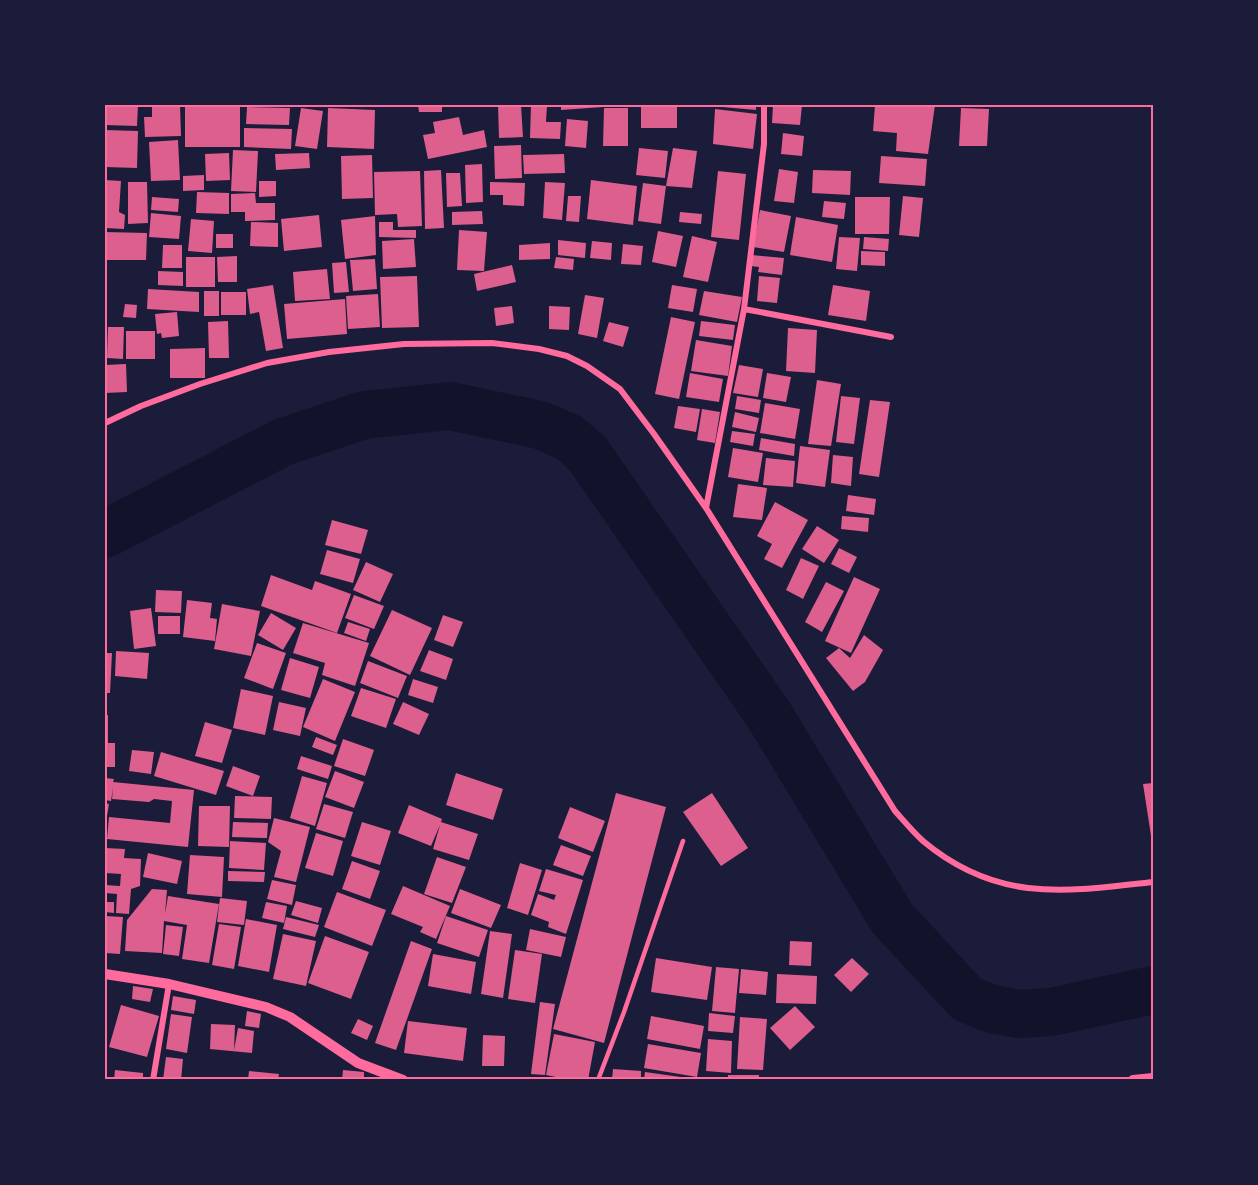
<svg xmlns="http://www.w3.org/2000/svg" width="1258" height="1185" viewBox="0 0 1258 1185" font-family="'Varela Round',sans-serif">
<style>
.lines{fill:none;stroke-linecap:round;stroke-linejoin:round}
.river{stroke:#12122b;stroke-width:48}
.building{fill:#dd5f8e}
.service{stroke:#ff6b9d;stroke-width:4.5}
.minor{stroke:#ff6b9d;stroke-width:6}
.tertiary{stroke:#ff6b9d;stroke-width:10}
.neatline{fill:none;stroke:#ff6b9d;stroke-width:2}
</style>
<rect width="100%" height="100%" fill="#1b1b3a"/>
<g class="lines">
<!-- river -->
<path class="river" d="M105,534L283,442L364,415L450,406L540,425L568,437L587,453L769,715L892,918L967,999L992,1009L1020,1014L1051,1012L1153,990"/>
</g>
<!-- building -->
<path class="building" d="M105,105H138L137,126L105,125Z
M152,105H180L181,136L145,137L144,117H152Z
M185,105H240V147H185Z
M418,105H442V112H419Z
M498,105H521L523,137L499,138Z
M531,105H547L546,122H561L560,139L530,138Z
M561,105H603V107L561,110Z
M641,105H677V128H641Z
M722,105H756V110L722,107Z
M773,105H802L800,125L772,123Z
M875,105H935L928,154L896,151L897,133L873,131Z
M247,107L290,108L289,125L246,124Z
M301,108L323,111L317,149L295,146Z
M328,108L375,110L374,149L327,147Z
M604,108H628V146H603Z
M961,108L989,109L987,146H959Z
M715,109L757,114L753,149L713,144Z
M459,117L463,135L484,130L487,147L428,159L423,135L435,133L433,122Z
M567,119L588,121L586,148L565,146Z
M244,128L292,129L291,149L244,147Z
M105,130L138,131L137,168L105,167Z
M783,133L804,136L802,156L781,154Z
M178,140L180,180L151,181L149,142Z
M521,145L522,178L495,179L494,146Z
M639,148L668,151L665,178L636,175Z
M673,148L697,151L692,188L666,186Z
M233,150L258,151L256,192L231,191Z
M229,153L230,180L206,181L205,154Z
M309,153L310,168L276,170L275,154Z
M564,154L565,173L524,174L523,155Z
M372,155L373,198L342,199L341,156Z
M881,156L927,159L925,186L879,183Z
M482,164L483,202L466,203L465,165Z
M779,169L798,172L794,203L774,201Z
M441,170L444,228L425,229L424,171Z
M813,170L851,171L850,195L812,193Z
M420,171L422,226L398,227L397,214L375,215L374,172Z
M718,171L746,174L739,240L711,237Z
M446,173H460L462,206L447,207Z
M204,175V190L183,191V176Z
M105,180L121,181L119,212L125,215L124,229L105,228Z
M591,180L637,186L633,225L587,219Z
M259,181H276V196L259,197V193H262H259Z
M128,182H147L148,223L128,224Z
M490,182L525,183L524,206L503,205V195H490Z
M545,182L565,183L562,220L543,218Z
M643,183L666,186L661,224L638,221Z
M197,192L229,193V214L196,213Z
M255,193L256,203H275V220L245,221V212H231V194Z
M568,196H581L579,222L566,221Z
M903,196L923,198L919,237L899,235Z
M152,197L179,199L178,212L151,210Z
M855,197H890L889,234H855Z
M824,201L846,203L844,219L822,217Z
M760,210L791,216L784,252L753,247Z
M482,211L483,224L452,225V212Z
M680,212L702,214L701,224L679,222Z
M151,213L181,216L179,239L149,237Z
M319,215L322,247L284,251L281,219Z
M375,216L376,255L345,259L341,220Z
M796,217L838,225L832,262L790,255Z
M191,219L214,221L212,253L188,251Z
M251,222L278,223V247L250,246Z
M379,222H393V230H416V238L379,237Z
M459,230L487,232L484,271L457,270Z
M658,231L683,236L676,267L652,262Z
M105,232L147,233L146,260H105Z
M216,234H233V248H216Z
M692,236L717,242L708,282L683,277Z
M839,237L860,238L857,271L836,269Z
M864,237L889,239L888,251L863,249Z
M414,239L416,267L383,269L382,241Z
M558,240L586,243L585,258L558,255Z
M592,241L612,243L611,260L590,258Z
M550,243V259L519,260V245Z
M623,244L643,246L641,265L621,264Z
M163,245H182V268H162Z
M861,251L885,252V266L861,265Z
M752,255L784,258L782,275L758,272L759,267L751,266Z
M237,256V282H218L217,257Z
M186,257H215V287H186Z
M556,257L574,259L573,270L554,268Z
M375,259L377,289L353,291L350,260Z
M346,262L349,292L334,293L332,263Z
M512,265L516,282L477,291L474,274Z
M327,269L330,299L295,301L293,272Z
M158,271L183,272V286L158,285Z
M417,276L419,327L382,328L380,277Z
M759,276L780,278L777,303L757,301Z
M273,285L283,348L266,351L259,312L250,314L247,289Z
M672,285L697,289L693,312L668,308Z
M833,285L870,291L866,321L828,315Z
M148,289L199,292V312L147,309Z
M204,291H219V316H204Z
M704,291L742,297L737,322L699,315Z
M221,292H246V315H221Z
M378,294L380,327L348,329L346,296Z
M585,295L604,298L597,338L578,334Z
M345,299L347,334L287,339L284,304Z
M125,304L137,305L136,318L123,317Z
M512,306L514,323L496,326L494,308Z
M549,306L570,307L569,330L549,329Z
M177,312L179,336L162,338L161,333L157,334L155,314Z
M671,317L695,322L679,399L655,394Z
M228,321L229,358H209L208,322Z
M701,321L735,325L733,340L699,336Z
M609,322L629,327L623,347L603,341Z
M108,327H124L123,359L107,358Z
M788,328L817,330L815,373L786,371Z
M126,331H155V359H126Z
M696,340L732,346L728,376L691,371Z
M205,348V378H170V349Z
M126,364L127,392L105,393V365Z
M739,365L763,369L758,397L733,393Z
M690,373L723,379L719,402L686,397Z
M767,373L791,377L786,402L763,398Z
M817,380L841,384L831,446L808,444Z
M737,396L761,400L759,413L735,409Z
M841,396L860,398L854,444L836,442Z
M870,400L890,402L879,477L859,474Z
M765,403L800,409L795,439L760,433Z
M678,406L700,409L696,432L674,428Z
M702,409L720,412L715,443L697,440Z
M735,412L759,418L756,432L732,427Z
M732,431L755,434L753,446L730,442Z
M761,438L795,444L794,456L759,450Z
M800,446L830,450L825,487L796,483Z
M733,448L763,453L758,482L728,477Z
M833,455L853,457L851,486L831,483Z
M766,458L795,461L793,487L763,485Z
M738,484L767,488L762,520L733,517Z
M848,495L876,499L874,515L846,511Z
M775,502L808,520L782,568L764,559L772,544L757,536Z
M842,516L869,518L868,532L841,529Z
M332,520L368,530L361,554L325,545Z
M817,526L839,540L824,563L802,549Z
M839,548L857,557L849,573L831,564Z
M327,550L360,559L353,583L320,574Z
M801,558L819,566L803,599L786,590Z
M366,562L393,574L380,602L353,590Z
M271,575L312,590L315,581L351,594L337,633L261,606Z
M854,577L880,589L851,653L825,641Z
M826,582L844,591L822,632L805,622Z
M156,590L182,591L181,613L155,612Z
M354,595L384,606L374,629L345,618Z
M187,600L212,603L210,618L217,619L215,641L183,637Z
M222,604L260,611L251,656L214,649Z
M151,608L156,646L134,649L130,611Z
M392,610L432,628L410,675L370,656Z
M271,613L296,628L283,650L258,635Z
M443,615L463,622L453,647L434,640Z
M158,616H180V634H158Z
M348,622L370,629L366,641L344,633Z
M303,623L369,643L355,686L322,675L325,663L293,653Z
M864,635L883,650L865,682L853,691L826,658L839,648L850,658Z
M257,643L286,653L273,689L244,678Z
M429,650L453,659L446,680L420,671Z
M116,651L149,653L147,679L115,676Z
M105,653H112L110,693H105Z
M290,658L319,667L310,698L281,690Z
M368,661L407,676L398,698L360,683Z
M323,679L355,692L335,741L303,727Z
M413,679L438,687L433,703L408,695Z
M361,688L396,699L386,728L351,716Z
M241,689L273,696L265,735L233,728Z
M279,702L306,708L300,736L273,730Z
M403,702L429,714L419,735L393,724Z
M105,715H108V743H115V767H105Z
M205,722L232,730L222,763L195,756Z
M316,737L337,745L333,755L312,747Z
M343,739L374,750L365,776L334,766Z
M132,750L154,752L151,774L129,771Z
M161,752L224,771L216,795L154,776Z
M301,756L332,766L328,779L297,769Z
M233,766L260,776L253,796L226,786Z
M335,771L364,782L354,808L325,797Z
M456,773L503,789L493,820L446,805Z
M302,776L327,783L315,826L290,818Z
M105,778L114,779L113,782L194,790L188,847L107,839L109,817L170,823L172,801L154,799L149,802L112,799L113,788L111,801L105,800Z
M1153,783V842H1152L1143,784Z
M616,793L666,807L604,1043L553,1029Z
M712,793L748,848L721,866L683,812Z
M235,796L272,797L271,819L234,818Z
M105,803L109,804L106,822H105Z
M324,804L353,812L345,838L316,829Z
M409,805L442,819L441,822L478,834L469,860L433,849L440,825L431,846L398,833Z
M199,806H230L229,847L198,846Z
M570,807L605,821L593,852L558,838Z
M274,818L310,827L296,882L274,877L281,851L268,842Z
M233,822L268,823L267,838L232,837Z
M362,822L391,831L380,865L351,856Z
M316,833L343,841L333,876L305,868Z
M230,841L266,843L264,870L229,868Z
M561,845L591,856L583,876L553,865Z
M105,848L125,849L124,858L141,859L140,886L131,889L129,914L116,913L117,894L105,893V885L120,886L121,874L105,873Z
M148,853L182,861L177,884L143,877Z
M190,855L224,857L222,897L187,894Z
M437,857L466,867L452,903L424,894Z
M352,861L380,871L370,899L342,889Z
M520,863L542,870L528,915L507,908Z
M546,869L583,880L566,934L548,927L549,922L531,915L538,894L554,900L556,895L539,891Z
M228,871L265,872L264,882L228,881Z
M272,880L296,885L292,905L267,899Z
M403,886L450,906L436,939L420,932L423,927L391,914Z
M152,889L167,890L165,914L168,896L219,904L209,963L182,959L187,925L164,921L162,953L125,951L127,920Z
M460,889L501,905L491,928L451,913Z
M337,892L386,910L372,946L324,927Z
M220,898L247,901L244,925L217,922Z
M296,901L322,908L318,923L291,915Z
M105,902H114V913L105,912Z
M266,902L287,906L284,923L262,918Z
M105,916L123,917L120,954L105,953Z
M446,916L488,930L479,957L437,943Z
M286,917L319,925L315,937L283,929Z
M246,919L277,925L269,972L238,966Z
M219,924L241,927L234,969L212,965Z
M166,925L183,927L179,956L163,954Z
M530,929L566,937L561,957L526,950Z
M490,931L512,934L503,998L481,994Z
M283,934L316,941L306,986L273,979Z
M325,936L369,952L351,999L308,983Z
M411,941L432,949L396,1050L375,1043Z
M790,941L812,942L811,966L789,965Z
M515,950L542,954L535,1003L508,999Z
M433,954L476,962L471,994L428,986Z
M656,958L712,967L707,1000L651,992Z
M852,958L869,974L851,992L834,975Z
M716,967L739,969L735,1013L712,1011Z
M741,969L768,972L766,995L739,993Z
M777,974L817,976L816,1004L776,1003Z
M133,986L153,989L150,1002L132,999Z
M173,996L196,1000L194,1014L171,1010Z
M540,1002L555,1004L545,1075L531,1074Z
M121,1005L159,1016L147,1057L109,1047Z
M795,1006L815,1027L790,1050L770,1028Z
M247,1011L261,1014L259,1028L245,1026Z
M709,1013L735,1016L733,1033L708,1031Z
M171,1014L192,1017L187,1053L166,1049Z
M651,1016L704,1026L700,1049L647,1039Z
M740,1017L767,1019L763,1070L737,1069Z
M358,1019L373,1026L367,1040L351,1033Z
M408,1021L467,1028L463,1061L404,1053Z
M211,1024L235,1025L234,1050L238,1028L254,1031L252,1053L210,1049Z
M554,1034L595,1042L588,1080H571L546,1075Z
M483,1035L505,1036L504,1066H482Z
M708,1039L732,1041L731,1073L706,1071Z
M648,1044L701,1053L697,1077L644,1068Z
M166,1057L183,1059L181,1080H163Z
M613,1069L641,1071V1080H612Z
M115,1070L143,1073V1080H114Z
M343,1070L364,1072V1080H342Z
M249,1071L279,1074L278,1080H248Z
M645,1072L688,1078V1080H644Z
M728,1075H759V1080H728Z"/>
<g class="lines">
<!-- service -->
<path class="service" d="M598,1080L624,1012L683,841"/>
<!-- minor -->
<path class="minor" d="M744,309L891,337
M105,423L141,406L200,384L267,363L329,352L404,344L492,343L539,349L567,356L587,366L620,389L654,434L706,508L895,811C904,821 913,832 923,841C997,903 1065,892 1153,882
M706,508L744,309L764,144V105
M153,1080L169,984"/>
<!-- tertiary -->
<path class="tertiary" d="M105,974L169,984L266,1007L290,1017L358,1063L403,1080
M1133,1080L1153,1078"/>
</g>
<!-- border -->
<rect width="1258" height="1185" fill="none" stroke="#1b1b3a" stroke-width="213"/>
<rect x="106" y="106" width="1046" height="972" class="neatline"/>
</svg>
